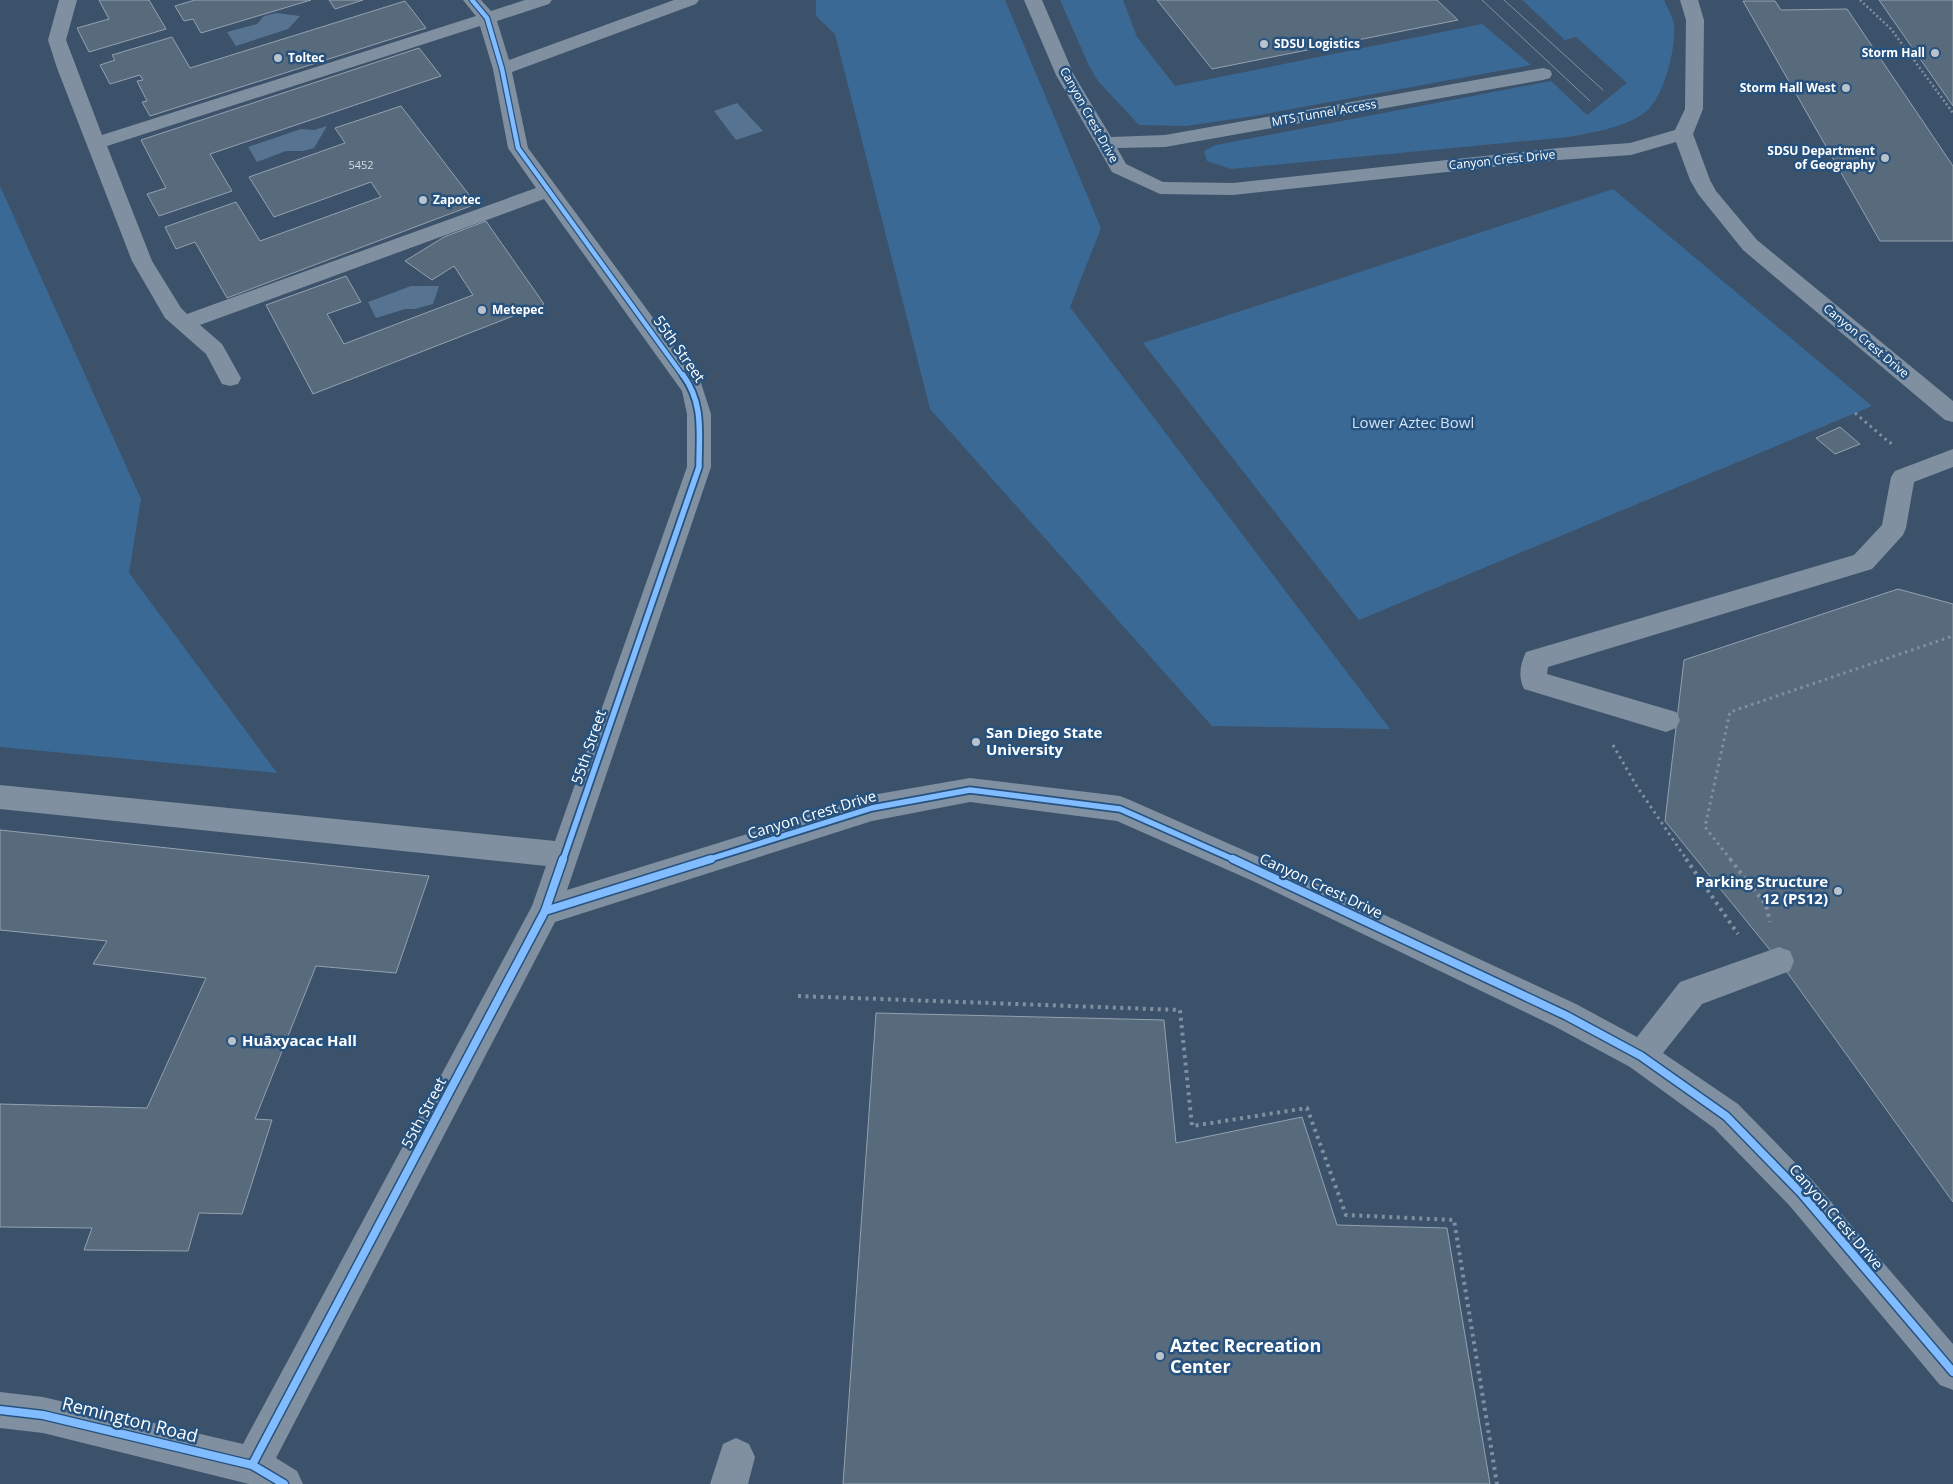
<svg xmlns="http://www.w3.org/2000/svg" width="1953" height="1484" viewBox="0 0 1953 1484" font-family="'Open Sans',sans-serif">
<style>
.green{fill:#3b6995}
.water{fill:#567492}
.building{fill:#586b7d;stroke:#94a1af}
.lines{fill:none;stroke-linecap:round;stroke-linejoin:round}
.path-far2{stroke:#8090a1;stroke-width:2.5;stroke-dasharray:2 2.5;stroke-linecap:butt}
.path-far1{stroke:#8090a1;stroke-width:3;stroke-dasharray:2.5 4;stroke-linecap:butt}
.path{stroke:#8090a1;stroke-width:4;stroke-dasharray:3 4.5;stroke-linecap:butt}
.minor{fill:#8090a1;fill-rule:evenodd}
.tram{stroke:#8191a0;stroke-width:1}
.cycleway-far2-casing{stroke:#27527e;stroke-width:7}
.cycleway-far1-casing{stroke:#27527e;stroke-width:9}
.cycleway-casing{stroke:#27527e;stroke-width:11}
.cycleway-far2{stroke:#80bcff;stroke-width:4.5}
.cycleway-far1{stroke:#80bcff;stroke-width:5.5}
.cycleway{stroke:#80bcff;stroke-width:8}
.poi-dot{fill:#bac2cb;stroke:#27527e;stroke-width:2}
.labels{text-anchor:middle;stroke-width:5;stroke-linejoin:round;paint-order:stroke}
.far-number-label{font-size:11px;fill:#d5dade}
.far-poi-label{font-size:12px;font-weight:bold;fill:#fff;stroke:#27527e;text-anchor:start}
.far-street-label{font-size:12px;fill:#fff;stroke:#27527e}
.street-label{font-size:15px;fill:#fff;stroke:#27527e}
.park-label{font-size:15px;fill:#d0e3f4;stroke:#27527e}
.poi-label{font-size:15px;font-weight:bold;fill:#fff;stroke:#27527e;text-anchor:start}
.near-poi-label{font-size:18px;font-weight:bold;fill:#fff;stroke:#27527e;text-anchor:start}
.near-street-label{font-size:18px;fill:#fff;stroke:#27527e}
</style>
<rect width="100%" height="100%" fill="#3b526a"/>
<!-- green -->
<path class="green" d="M816,0H1005L1101,228L1070,307L1390,729L1212,726L930,409L835,34L816,16Z
M1060,0H1123L1137,37L1175,86L1482,24L1531,65L1254,116L1186,126L1139,125L1098,81L1089,66Z
M1522,0H1664C1667,8 1673,17 1674,25C1676,49 1664,100 1643,114C1622,128 1594,132 1569,137L1231,169L1207,161L1204,151L1216,145L1551,81L1587,115L1627,83L1576,37L1565,40Z
M0,186L141,499L129,573L277,773L0,747Z
M1613,189L1872,406L1359,620L1143,343Z"/>
<!-- water -->
<path class="water" d="M276,13L300,16L288,29L236,46L227,32L257,24L264,16Z
M737,103L763,131L736,140L714,111Z
M327,126L314,148L303,151H286L257,162L248,147L301,129L314,130Z
M411,286H439L433,304L415,309H405L376,318L368,302Z"/>
<!-- building -->
<path class="building" d="M99,0H149L166,29L89,52L77,28L109,19Z
M195,0H311L201,33L193,19L184,21L175,6Z
M329,0H363L335,9Z
M1157,0H1437L1458,20L1212,69Z
M1879,0H1953V106Z
M405,1L426,28L150,116L142,102L147,101L137,81L143,80L140,75L110,84L100,65L115,60L112,55L172,37L190,68Z
M1743,1H1775L1781,10L1847,9L1953,166V241H1880Z
M419,48L441,76L210,154L232,191L159,216L147,194L166,188L141,140Z
M401,106L476,204L227,298L195,242L176,249L165,227L236,202L260,241L381,197L371,182L274,217L249,177L345,143L335,128Z
M486,221L544,304L313,394L266,305L346,276L361,302L327,314L344,344L473,295L454,266L432,280L405,261L444,237Z
M1840,427L1860,444L1835,454L1816,438Z
M1898,589L1953,604V1202L1779,961L1665,821L1684,660Z
M0,830L429,876L396,973L316,966L255,1119L272,1120L242,1214L199,1213L188,1251L84,1250L92,1228L0,1227V1104L147,1108L206,978L93,964L107,941L0,930Z
M876,1013L1164,1020L1176,1143L1302,1117L1337,1225L1447,1228L1490,1484H843Z"/>
<g class="lines">
<!-- path-far2 -->
<path class="path-far2" d="M1860,0L1891,29L1953,113"/>
<!-- path-far1 -->
<path class="path-far1" d="M1855,413L1890,443L1892,442
M1613,745L1636,785L1687,860
M1731,860L1705,827L1730,712L1953,636"/>
<!-- path -->
<path class="path" d="M1686,859L1738,934
M1730,859L1766,905L1770,922
M798,996L1180,1010L1192,1126L1307,1108L1346,1215L1454,1220L1497,1484"/>
<!-- minor -->
<path class="minor" d="M59,0H77L66,40L102,135L476,16L463,0H481L491,11L525,0H552L549,4L497,21L509,60L674,0H699L696,4L512,72L528,148L701,383L711,414V467L567,890L872,795L970,778L1120,796L1130,800L1275,864L1576,1004L1637,1037L1680,982L1779,947L1790,951L1794,961L1790,971L1702,1004L1663,1053L1738,1104L1813,1181L1953,1344V1390L1940,1385L1789,1205L1714,1128L1630,1067L1554,1026L1255,882L1117,821L970,802L872,821L555,922L276,1458L297,1471L303,1484H249L43,1433L0,1428V1392L43,1397L243,1444L532,906L546,866L0,809V785L555,841L687,467V414L682,391L544,199L200,325L222,344L241,378L238,384L230,386L222,384L206,354L165,318L132,261L57,68L48,40ZM480,26L493,69L508,148L536,188L187,314L181,308L152,261L107,146Z
M1024,0H1042L1074,75L1111,137L1165,135L1543,68L1550,70L1552,74L1550,78L1543,80L1165,147L1117,148L1126,164L1163,182L1233,183L1559,148L1630,143L1675,130L1685,109L1686,20L1680,0H1698L1704,20L1703,109L1693,134L1710,180L1716,191L1757,240L1953,401V422L1945,420L1743,250L1698,194L1690,180L1676,142L1631,155L1559,160L1233,195L1160,194L1112,172L1056,75Z
M1953,449V467L1914,482L1906,528L1903,535L1872,569L1548,667L1547,674L1676,712L1680,720L1676,728L1666,732L1524,689C1518,677 1520,664 1526,652L1854,555L1882,525L1891,477L1895,471Z
M736,1438L749,1444L755,1457L748,1484H710L723,1444Z"/>
<!-- tram -->
<path class="tram" d="M1482,0L1590,101
M1504,0L1603,90"/>
<!-- cycleway-far2 casing -->
<g class="cycleway-far2-casing">
<path id="cycleway-far2" d="M472,0L487,18L502,69L518,148L683,376"/>
</g>
<!-- cycleway-far1 casing -->
<g class="cycleway-far1-casing">
<path id="cycleway-far1" d="M563,860L699,467C699,432 704,404 683,375
M707,860L872,808L970,790L1120,809L1235,860"/>
</g>
<!-- cycleway casing -->
<g class="cycleway-casing">
<path id="cycleway" d="M1233,859L1565,1015L1641,1056L1726,1116L1801,1193L1953,1372
M545,911L711,859
M0,1410L43,1415L252,1465L284,1484
M252,1465L545,911L563,859"/>
</g>
<!-- cycleway-far2 -->
<use href="#cycleway-far2" class="cycleway-far2"/>
<!-- cycleway-far1 -->
<use href="#cycleway-far1" class="cycleway-far1"/>
<!-- cycleway -->
<use href="#cycleway" class="cycleway"/>
</g>
<!-- markers -->
<g class="poi-dot">
<circle cx="1264" cy="44" r="5"/>
<circle cx="1935" cy="53" r="5"/>
<circle cx="278" cy="58" r="5"/>
<circle cx="1846" cy="88" r="5"/>
<circle cx="1885" cy="158" r="5"/>
<circle cx="423" cy="200" r="5"/>
<circle cx="482" cy="310" r="5"/>
<circle cx="976" cy="742" r="5"/>
<circle cx="1838" cy="891" r="5"/>
<circle cx="232" cy="1041" r="5"/>
<circle cx="1160" cy="1356" r="5"/>
</g>
<g class="labels">
<!-- far-number labels -->
<g class="far-number-label">
<text x="361" y="169">5452</text>
</g>
<!-- far-poi labels -->
<g class="far-poi-label">
<text x="1274" y="48">SDSU Logistics</text>
<text x="1925" y="57" text-anchor="end">Storm Hall</text>
<text x="288" y="62">Toltec</text>
<text x="1836" y="92" text-anchor="end">Storm Hall West</text>
<text x="1875" y="155" text-anchor="end">SDSU Department<tspan x="1875" dy="14">of Geography</tspan></text>
<text x="433" y="204">Zapotec</text>
<text x="492" y="314">Metepec</text>
</g>
<!-- far-street labels -->
<g class="far-street-label">
<text transform="translate(1324 113) rotate(-10)" y="4">MTS Tunnel Access</text>
<text transform="translate(1089 115) rotate(61)" y="4">Canyon Crest Drive</text>
<text transform="translate(1502 160) rotate(-6)" y="4">Canyon Crest Drive</text>
<text transform="translate(1866 341) rotate(40)" y="4">Canyon Crest Drive</text>
</g>
<!-- street labels -->
<g class="street-label">
<text transform="translate(679 349) rotate(55)" y="5">55th Street</text>
<text transform="translate(589 747) rotate(-71)" y="5">55th Street</text>
<text transform="translate(812 815) rotate(-17)" y="5">Canyon Crest Drive</text>
<text transform="translate(1321 886) rotate(25)" y="5">Canyon Crest Drive</text>
<text transform="translate(424 1113) rotate(-62)" y="5">55th Street</text>
<text transform="translate(1836 1217) rotate(49)" y="5">Canyon Crest Drive</text>
</g>
<!-- park labels -->
<g class="park-label">
<text x="1413" y="428">Lower Aztec Bowl</text>
</g>
<!-- poi labels -->
<g class="poi-label">
<text x="986" y="738">San Diego State<tspan x="986" dy="17">University</tspan></text>
<text x="1828" y="887" text-anchor="end">Parking Structure<tspan x="1828" dy="17">12 (PS12)</tspan></text>
<text x="242" y="1046">Huāxyacac Hall</text>
</g>
<!-- near-poi labels -->
<g class="near-poi-label">
<text x="1170" y="1352">Aztec Recreation<tspan x="1170" dy="21">Center</tspan></text>
</g>
<!-- near-street labels -->
<g class="near-street-label">
<text transform="translate(130 1420) rotate(14)" y="6">Remington Road</text>
</g>
</g>
</svg>
